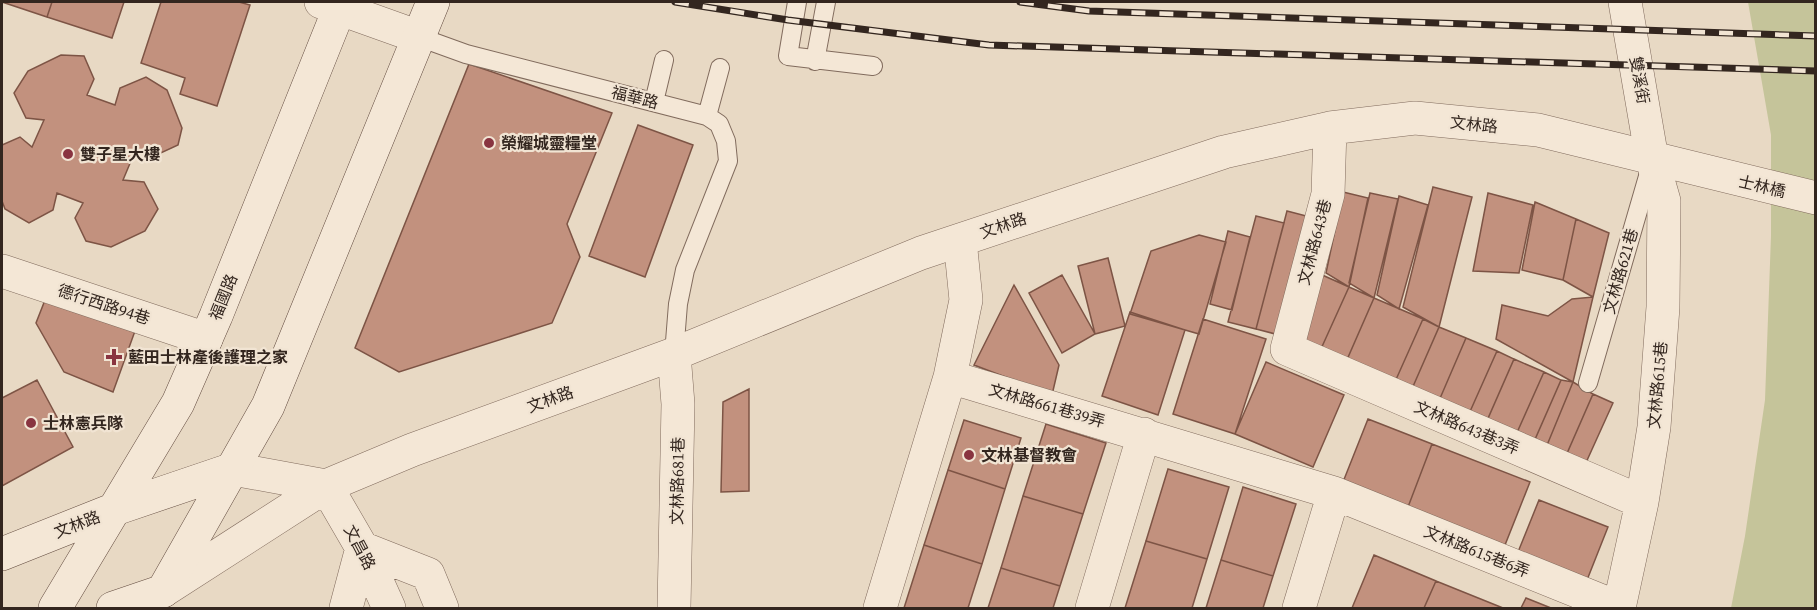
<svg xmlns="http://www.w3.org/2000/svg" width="1817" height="610" viewBox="0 0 1817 610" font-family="'Source Serif 4','Noto Sans TC',serif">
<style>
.green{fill:#c5c49a}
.building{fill:#c2917e;stroke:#7d5445;stroke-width:1.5}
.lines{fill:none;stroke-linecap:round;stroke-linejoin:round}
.service-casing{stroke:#816b5d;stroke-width:20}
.minor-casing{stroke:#816b5d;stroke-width:34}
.tertiary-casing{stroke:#816b5d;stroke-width:34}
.secondary-casing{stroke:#634c40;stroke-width:34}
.service{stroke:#f4e7d6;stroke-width:18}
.minor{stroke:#f4e7d6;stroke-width:33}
.tertiary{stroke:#f4e7d6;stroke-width:33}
.secondary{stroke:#f4e7d6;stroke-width:33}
.rail-casing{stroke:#33261f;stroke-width:7}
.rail{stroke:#f1e4d3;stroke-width:4.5;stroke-dasharray:14;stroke-linecap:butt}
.poi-dot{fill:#893440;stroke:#f1e4d3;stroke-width:2}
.labels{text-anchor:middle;stroke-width:4.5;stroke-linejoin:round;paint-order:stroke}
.street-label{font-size:16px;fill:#33261f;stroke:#f1e4d3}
.poi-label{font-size:16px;font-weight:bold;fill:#33261f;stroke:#f1e4d3;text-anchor:start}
</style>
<rect width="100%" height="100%" fill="#e8d9c4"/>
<!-- green -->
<path class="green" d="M1748,2H1815V608H1731L1745,536L1765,400L1771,236V135Z"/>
<!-- building -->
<path class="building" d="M2,2H52L47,17Z
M52,2H124L112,38L47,17Z
M161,2H239L250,5L217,106L180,94L185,78L141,63Z
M61,55L84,56L94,79L87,95L115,105L120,88L146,77L167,90L182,128L178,145L150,158L136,149L123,180L144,182L158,209L145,231L111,247L86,241L75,218L83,203L57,193L53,210L29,223L5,209L2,201V145L20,137L32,147L44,120L26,118L14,93L28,71Z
M469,64L612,113L567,224L580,257L552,323L399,372L355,348Z
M638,125L693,145L645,277L589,256Z
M1433,187L1472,197L1439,327L1403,307Z
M1343,192L1368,198L1349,287L1326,273Z
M1370,193L1398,199L1374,298L1349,283Z
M1488,193L1533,205L1519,273L1473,271Z
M1399,196L1428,205L1399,309L1377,295Z
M1535,202L1576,219L1563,280L1522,270Z
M1287,211L1314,218L1283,336L1256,329Z
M1256,216L1284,223L1256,329L1228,322Z
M1576,219L1609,233L1593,297L1563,280Z
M1228,231L1250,237L1232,310L1210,304Z
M1199,235L1226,242L1199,334L1130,314L1151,251Z
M1108,258L1125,326L1095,334L1078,266Z
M1320,274L1349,287L1320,351L1291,338Z
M1062,275L1095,334L1062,353L1029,293Z
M1014,285L1059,365L1052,395L974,365Z
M1349,287L1374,298L1346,362L1320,351Z
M47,295L135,331L113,392L64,372L36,323Z
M1593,297L1573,382L1496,339L1502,305L1548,316L1572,299Z
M1374,298L1423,319L1394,384L1346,362Z
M1130,312L1185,330L1158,415L1102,396Z
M1203,319L1266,339L1235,434L1173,414Z
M1423,319L1439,327L1411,391L1394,384Z
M1439,327L1466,338L1438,403L1411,391Z
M1466,338L1497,351L1468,416L1438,403Z
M1497,351L1514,359L1486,423L1468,416Z
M1514,359L1544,372L1515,437L1486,423Z
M1266,362L1344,395L1313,467L1235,434Z
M1544,372L1561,380L1533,444L1515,437Z
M37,380L73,447L2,486V398Z
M1561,380L1573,382L1545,450L1533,444Z
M1573,382L1593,394L1565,458L1545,450Z
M749,389V491L721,492L723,402Z
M1593,394L1613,403L1584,467L1565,458Z
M1368,419L1432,444L1408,507L1343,482Z
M964,420L1021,438L1005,489L948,470Z
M1046,424L1106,443L1083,514L1023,496Z
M1432,444L1530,482L1505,545L1408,507Z
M1168,469L1229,487L1207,559L1146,541Z
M948,470L1005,489L982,564L924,545Z
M1243,487L1296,504L1273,576L1221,560Z
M1023,496L1083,514L1060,586L1001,568Z
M1539,500L1608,527L1587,580L1518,552Z
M1146,541L1207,559L1192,608H1125Z
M924,545L982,564L968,608H904Z
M1374,555L1436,581L1424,608H1352Z
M1221,560L1273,576L1263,608H1206Z
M1001,568L1060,586L1053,608H988Z
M1436,581L1503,608H1424Z
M1526,598L1551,608H1521Z"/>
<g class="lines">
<!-- service casing -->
<g class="service-casing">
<path id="service" d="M797,2L788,56L873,66
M419,37L466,54L707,116L719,124L726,141L728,161L685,270L678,304L674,354
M815,61L826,2
M654,102L664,60
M707,116L720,68
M1588,383L1651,166"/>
</g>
<!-- minor casing -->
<g class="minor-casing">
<path id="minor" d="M1330,128L1328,194L1287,349L1642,502
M2,271L206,339
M674,354L678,404L674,608
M950,377L1334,493L1619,608
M233,469L326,486
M326,486L362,548L389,608
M163,591L326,486L412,450L674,354L921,253L1224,152L1330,128L1415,118L1538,130L1816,198
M346,608L362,548L428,574L442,608
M880,608L950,377L966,300L960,240
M1092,608L1144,434
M1299,608L1334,493
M1619,608L1642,502L1654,427L1663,307L1664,201L1652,159L1625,2"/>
</g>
<!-- tertiary casing -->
<g class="tertiary-casing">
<path id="tertiary" d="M321,2L419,37"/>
</g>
<!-- secondary casing -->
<g class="secondary-casing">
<path id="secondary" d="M2,554L115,509L233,469
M55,608L178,403L216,316L342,2
M113,608L163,591L268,406L433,2"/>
</g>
<!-- service -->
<use href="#service" class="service"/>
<!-- minor -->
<use href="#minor" class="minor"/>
<!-- tertiary -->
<use href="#tertiary" class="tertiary"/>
<!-- secondary -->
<use href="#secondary" class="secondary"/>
<!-- rail casing -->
<g class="rail-casing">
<path id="rail" d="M675,2L788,20L989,45L1816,71
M1020,2L1089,11L1816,36"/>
</g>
<!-- rail -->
<use href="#rail" class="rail"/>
</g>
<!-- markers -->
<g class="poi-dot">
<circle cx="489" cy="143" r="6"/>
<circle cx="68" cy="154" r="6"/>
<path d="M111 348h6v6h6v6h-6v6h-6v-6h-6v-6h6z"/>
<circle cx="31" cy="423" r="6"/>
<circle cx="969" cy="455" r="6"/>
</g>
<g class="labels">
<!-- street labels -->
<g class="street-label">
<text transform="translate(1640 80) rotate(80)" y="6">雙溪街</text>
<text transform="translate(635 97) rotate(14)" y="6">福華路</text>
<text transform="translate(1474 124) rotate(6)" y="6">文林路</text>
<text transform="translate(1762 186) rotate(13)" y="6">士林橋</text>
<text transform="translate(1003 225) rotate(-19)" y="6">文林路</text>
<text transform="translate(1314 242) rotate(-75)" y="6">文林路643巷</text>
<text transform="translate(1620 271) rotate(-74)" y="6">文林路621巷</text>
<text transform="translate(223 297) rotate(-68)" y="6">福國路</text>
<text transform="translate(104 304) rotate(18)" y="6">德行西路94巷</text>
<text transform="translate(1657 385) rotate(-85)" y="6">文林路615巷</text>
<text transform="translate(550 399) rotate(-20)" y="6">文林路</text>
<text transform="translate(1047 405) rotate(16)" y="6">文林路661巷39弄</text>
<text transform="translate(1467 427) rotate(23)" y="6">文林路643巷3弄</text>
<text transform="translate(677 481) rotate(-89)" y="6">文林路681巷</text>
<text transform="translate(77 524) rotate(-21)" y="6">文林路</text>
<text transform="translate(360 547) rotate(62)" y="6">文昌路</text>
<text transform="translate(1477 551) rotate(22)" y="6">文林路615巷6弄</text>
</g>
<!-- poi labels -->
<g class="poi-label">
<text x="501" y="149">榮耀城靈糧堂</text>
<text x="80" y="160">雙子星大樓</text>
<text x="128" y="363">藍田士林產後護理之家</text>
<text x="43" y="429">士林憲兵隊</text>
<text x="981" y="461">文林基督教會</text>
</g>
</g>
<!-- border -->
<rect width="1817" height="610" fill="none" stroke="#33261f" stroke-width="6"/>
</svg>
